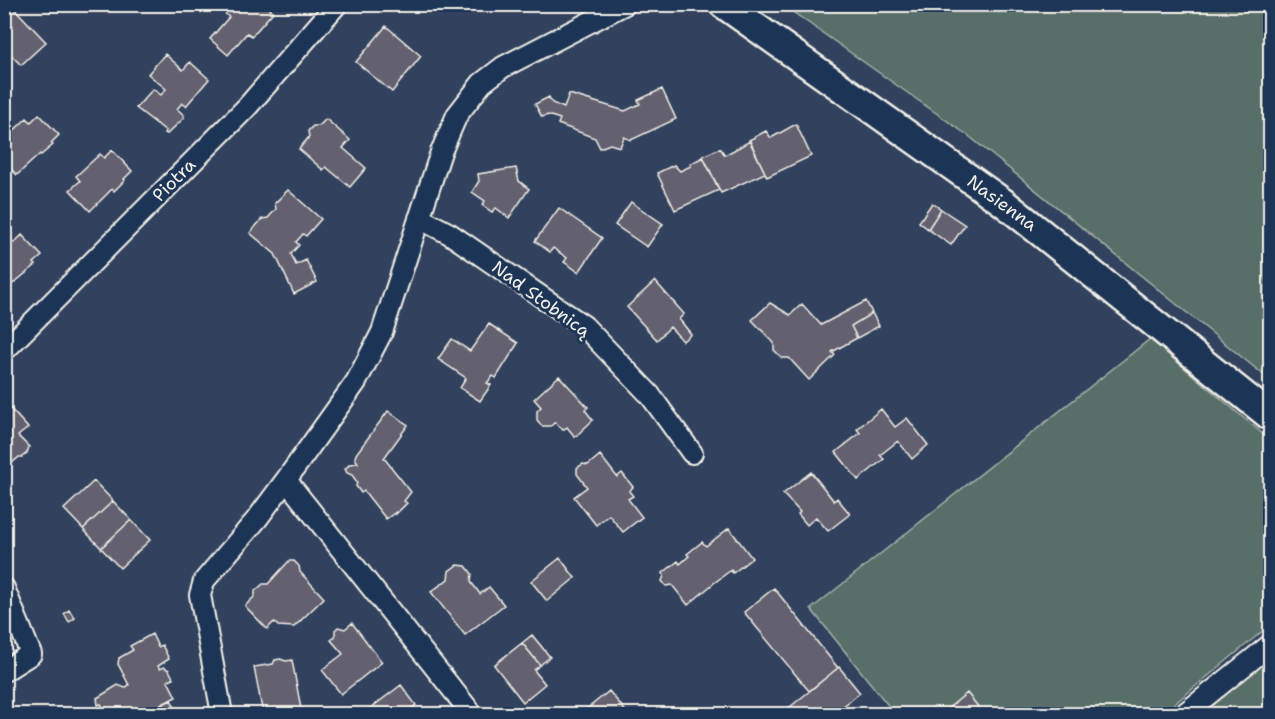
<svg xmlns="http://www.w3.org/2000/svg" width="1275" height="719" viewBox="0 0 1275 719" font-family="'Shantell Sans',sans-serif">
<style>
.green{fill:#586e69;stroke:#a6b0a8;stroke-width:1.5}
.building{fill:#646170;stroke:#f4f1e8;stroke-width:1.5}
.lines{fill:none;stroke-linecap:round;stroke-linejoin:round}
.street-casing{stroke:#f4f1e8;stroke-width:24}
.secondary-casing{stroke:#f4f1e8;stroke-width:32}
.street{stroke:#1d3557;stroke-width:20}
.secondary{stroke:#1d3557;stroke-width:27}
.labels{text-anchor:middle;stroke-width:6;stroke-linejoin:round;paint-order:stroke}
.street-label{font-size:18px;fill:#f4f1e8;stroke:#1d3557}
</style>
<rect width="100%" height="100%" fill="#32425e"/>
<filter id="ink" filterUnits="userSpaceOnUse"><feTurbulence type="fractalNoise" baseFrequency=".0167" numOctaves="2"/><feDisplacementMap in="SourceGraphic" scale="12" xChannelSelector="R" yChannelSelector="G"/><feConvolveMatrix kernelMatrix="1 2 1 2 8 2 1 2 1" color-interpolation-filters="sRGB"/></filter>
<g filter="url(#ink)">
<!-- green -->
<path class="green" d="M783,5H1270V380L970,137Z
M1150,339L1270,440V625L1162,714H895L811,609Z
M1270,657V714H1197Z"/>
<!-- building -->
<path class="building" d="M4,4L12,6L4,13Z
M224,4H265L273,12L252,36L247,33L228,55L210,39L229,17L220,9Z
M12,6L46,42L21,65L4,48V13Z
M386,26L421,56L392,92L356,62Z
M165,54L183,70L190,62L209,79L186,106L182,103L177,109L184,115V118L167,134L165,133L166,131L136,108L153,89L161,95L166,89L148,74Z
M662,89L676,119L631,140L624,137L620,147L610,144L600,148L595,138L558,124L560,119L548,115L542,117L535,104L549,97L552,103L564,108L569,94L625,111L640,104L638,100Z
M39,114L59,135L51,143L53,145L41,155L40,154L17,175L4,162V147L7,145L4,140L27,118L31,122Z
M326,119L350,140L343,148L366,168L350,187L326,167L323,170L299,149L309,137L308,131L313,126H319Z
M796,124L811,156L767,177L749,140L766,131L771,138Z
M750,141L765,173L721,193L703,156L720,148L725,155Z
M112,150L132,171L124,179L125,180L114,191L112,189L90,211L70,190L80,181L76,176L100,154L104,158Z
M703,157L719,190L675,210L657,173L674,165L680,171L691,166L690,164Z
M516,168L519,181L529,189L509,218L496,208L492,212L482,205L485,201L472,192L479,181L478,174Z
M288,190L321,219L306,236L303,234L296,242L299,245L291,254L296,265L306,260L317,282L294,294L275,254L250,233L262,219L268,218L276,209L275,203Z
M631,202L663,224L647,247L615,225Z
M932,203L941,209L928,229L919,222Z
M559,208L602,238L579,272L564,262L567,258L553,248L550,252L535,241Z
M941,209L965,225L951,245L928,229Z
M22,235L42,256L34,263L36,265L4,291V244L10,238L14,243Z
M655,281L684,314L679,319L691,334L683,341L670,327L657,340L627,307Z
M866,301L872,313L851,326L857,338L832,352L835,355L809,380L789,358H782L774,350V343L752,320L770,303L790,315L802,304L821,325Z
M872,313L879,326L857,338L851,326Z
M489,324L518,343L496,378L493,376L487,383L491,385L480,401L460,388L466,378L438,359L452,339L470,351Z
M559,376L588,407L585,410L593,420L575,437L567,427L563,430L555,422L551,426H542L537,420V411L541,407L534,399Z
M8,406L28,428L18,436L29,447L27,453L22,457H19L4,470V409Z
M881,409L895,427L907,418L928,445L912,459L898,441L880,455L884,459L858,480L836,452L860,433L857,429Z
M388,411L408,425L384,458L411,492L404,501L407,503L396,514V512L386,519L364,491L361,493L356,486L357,482L352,475L347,473L345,469L350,464L358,463L355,458L356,454Z
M600,455L617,477L622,473L633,487L629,491L633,496L628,499L642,517L623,532L609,515L596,525L574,497L587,487L577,474V468L583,464L588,465Z
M811,472L834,501L837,498L850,514L828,531L816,517L807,525L798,514L800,512L783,494Z
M94,481L113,501L83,529L64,509Z
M113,501L131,520L101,548L83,529Z
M131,520L150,540L120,568L101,548Z
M729,528L752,558L733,573L731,570L714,583L688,605L672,585L666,586L662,581L664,576L663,573L678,561L680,564L689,556L687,554L702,542L706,546Z
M560,558L575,578L547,601L531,581Z
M289,561H294L299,566L300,572L324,598L294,627L278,626L274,622L267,629L245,606L255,596V591L263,584H268Z
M457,565L466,566L472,574L471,582L480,594L489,587L504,605L465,635L431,592L448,579L449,571Z
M774,588L838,668L809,691L744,612Z
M69,610L75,618L69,622L64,614Z
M352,623L382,662L341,694L322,670L343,654L331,640L335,637V630L338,627L345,629Z
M152,634L158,647L162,645L169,659L158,666L160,669L164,667L169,670L173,678L168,681L176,697L143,714H107L101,704L98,705L97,698L118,685L125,688L129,685L118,664L119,658L133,650L130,646Z
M532,635L550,657L540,665L522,643Z
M522,643L540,665L534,670L545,684L523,702L494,665Z
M280,659L286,661L292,660L302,714H263L254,667L273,664L275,660Z
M839,667L860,693L833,714H796L790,707Z
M401,685L416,705L405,714H363Z
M609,691L628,714H583L582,713Z
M967,693L984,714H941Z
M171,700L179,714H143Z
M790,707L796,714H780Z"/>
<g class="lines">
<!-- street casing -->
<g class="street-casing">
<path id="street" d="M419,218L450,234L584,326L650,395L692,453
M4,351L247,107L337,4
M4,588L31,654L4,671
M222,714L200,595L204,581L257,519L286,480
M472,714L286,480L356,382L382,332L441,152L457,115L482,83L503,67L625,4
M1184,714L1270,645"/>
</g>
<!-- secondary casing -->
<g class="secondary-casing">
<path id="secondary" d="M723,4L1004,203L1270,416"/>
</g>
<!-- street -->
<use href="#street" class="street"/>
<!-- secondary -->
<use href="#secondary" class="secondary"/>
</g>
</g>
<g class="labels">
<!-- street labels -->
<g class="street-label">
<text transform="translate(174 180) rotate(-45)" y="6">Piotra</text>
<text transform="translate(1002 203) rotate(36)" y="6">Nasienna</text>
<text transform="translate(541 299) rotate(36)" y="6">Nad Stobnicą</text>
</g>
</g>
<!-- margin -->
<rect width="1275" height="719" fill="none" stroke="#1d3557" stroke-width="24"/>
<rect x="12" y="12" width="1251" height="695" fill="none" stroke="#f4f1e8" stroke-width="2" filter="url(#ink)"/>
</svg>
